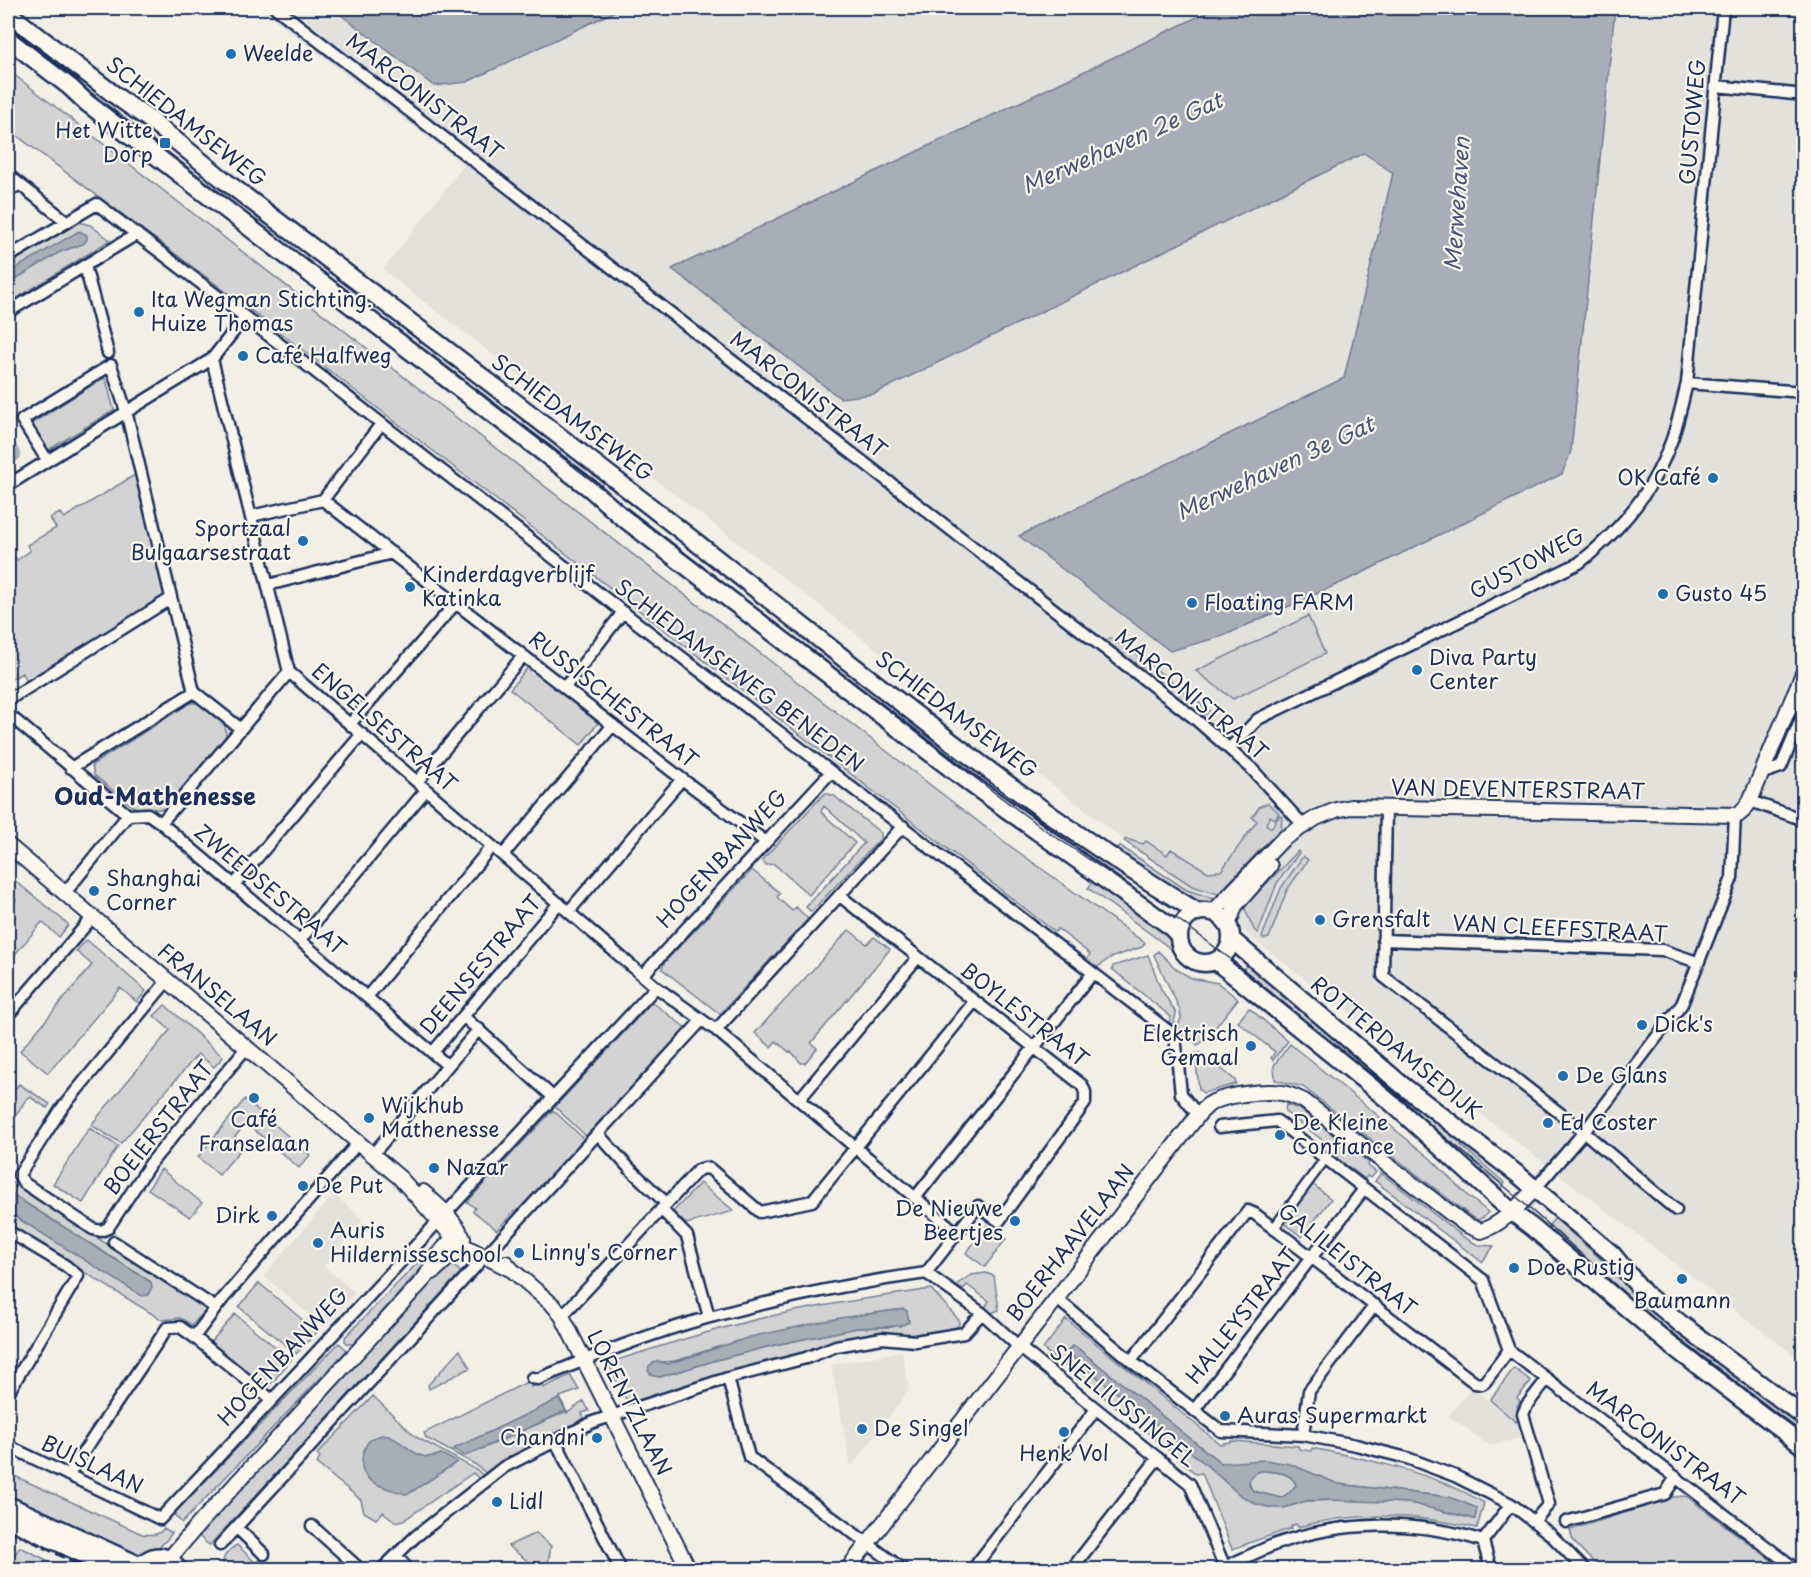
<svg xmlns="http://www.w3.org/2000/svg" width="1811" height="1577" viewBox="0 0 1811 1577" font-family="'Playpen Sans',sans-serif">
<style>
.built{fill:#e2e1dc}
.green{fill:#d2d3d2;stroke:#768198;stroke-width:1.5;fill-rule:evenodd}
.water{fill:#a9adb7;stroke:#707b93;stroke-width:1.5;fill-rule:evenodd}
.lines{fill:none;stroke-linecap:round;stroke-linejoin:round}
.canal{stroke:#a9adb7;stroke-width:12}
.pedestrian-casing{stroke:#1b2f5e;stroke-width:13}
.minor-casing{stroke:#1b2f5e;stroke-width:15}
.tertiary-casing{stroke:#1b2f5e;stroke-width:18}
.secondary-casing{stroke:#1b2f5e;stroke-width:21}
.pedestrian{stroke:#fbf7ec;stroke-width:8}
.minor{stroke:#fbf7ec;stroke-width:10}
.tertiary{stroke:#fbf7ec;stroke-width:14}
.secondary{stroke:#fbf7ec;stroke-width:16}
.tram{stroke:#1b2f5e;stroke-width:1.5}
.rail{stroke:#1b2f5e;stroke-width:3;stroke-dasharray:9 4.5;stroke-linecap:butt}
.poi-dot{fill:#1f6fb2;stroke:#fbf7ec;stroke-width:2}
.labels{text-anchor:middle;stroke-width:4.5;stroke-linejoin:round;paint-order:stroke}
.poi-label{font-size:21px;fill:#1b2f5e;stroke:#fbf7ec;text-anchor:start}
.street-label{font-size:21px;fill:#1b2f5e;stroke:#fbf7ec}
.water-label{font-size:22px;font-style:italic;fill:#465579;stroke:#fbf7ec}
.quarter-label{font-size:24px;font-weight:bold;fill:#1b2f5e;stroke:#fbf7ec}
</style>
<rect width="100%" height="100%" fill="#f2efe6"/>
<filter id="ink" filterUnits="userSpaceOnUse"><feTurbulence type="fractalNoise" baseFrequency=".0167" numOctaves="2"/><feDisplacementMap in="SourceGraphic" scale="12" xChannelSelector="R" yChannelSelector="G"/><feConvolveMatrix kernelMatrix="1 2 1 2 8 2 1 2 1" color-interpolation-filters="sRGB"/></filter>
<g filter="url(#ink)">
<!-- built -->
<path class="built" d="M259,8H1803V1362L383,270L464,165Z
M334,1194L363,1220L324,1266L355,1293L324,1327L264,1276Z
M902,1351L909,1390L851,1467L831,1365Z
M1471,1388L1520,1425L1523,1437L1490,1446L1449,1416Z"/>
<!-- green -->
<path class="green" d="M8,70L898,760L1010,846L1145,943L1142,947L1110,958L1095,969L1086,961L1090,954L1058,929L1055,932L265,321L8,129Z
M79,222L90,225L110,240L8,304V265Z
M101,379H106L114,410L40,455L25,428Z
M138,473L169,600L30,685L22,673L8,681V558L13,555L17,560L30,551L27,545L56,528L50,518L60,513L64,518Z
M1308,616L1325,654L1233,699L1196,671Z
M1110,638L1130,649L1212,713L1201,715L1106,641Z
M528,667L598,723L581,745L510,689Z
M190,703H199L225,725L226,737L164,809H141L132,806L94,775L92,765Z
M825,793L834,796L881,833V838L811,912L806,907L864,843L824,806L821,812L855,843L809,895L774,864L766,865L762,860Z
M1268,803L1279,813L1275,819L1270,816L1266,824L1271,828L1280,815L1282,817L1281,828L1218,894L1192,886L1124,841L1126,839L1143,844L1146,841L1167,855L1171,849L1208,872L1221,871L1257,821L1252,817L1260,806Z
M1120,846L1187,890L1217,900L1202,905L1114,854Z
M1298,851L1299,853L1277,883L1258,933L1254,930L1244,907Z
M1303,856L1308,860L1287,890L1269,938L1264,939L1262,937L1281,888Z
M752,870L780,893L777,897L792,911L796,907L808,919L720,1014L662,969L664,963Z
M8,875L68,924V926L59,937L42,922L8,963V911L16,900L8,893Z
M1095,879L1119,900V902L1147,922L1149,920C1156,926 1170,933 1175,941C1180,950 1179,957 1189,963C1201,970 1214,965 1224,975L1195,969L1186,964L1167,946L1088,888Z
M849,930L867,944L874,937L890,949L811,1043L817,1048L805,1063H801L791,1051L789,1052L776,1041L771,1047L755,1033Z
M87,940L146,991L137,1002L120,988L48,1073L20,1051L92,965L76,951Z
M1158,951L1176,969L1191,978L1218,983L1238,999L1206,1039L1198,1045L1177,1028L1181,1018L1180,1010L1154,955Z
M1148,955L1161,989L1176,1013L1174,1023L1172,1024L1169,1022L1171,1017L1112,969L1113,966Z
M1249,962L1464,1140L1461,1145L1505,1183L1498,1191L1239,975Z
M652,1002L686,1028L586,1136L555,1107Z
M165,1005L223,1057L214,1067L198,1054L121,1143L91,1125L170,1030L154,1016Z
M1249,1008L1288,1041L1273,1060L1271,1058L1275,1052L1238,1022Z
M1290,1044L1430,1158L1468,1196L1488,1212L1484,1217L1478,1220L1472,1217L1303,1087L1275,1080L1274,1065Z
M1196,1053H1202L1235,1080L1236,1084L1203,1093L1199,1089L1195,1055Z
M8,1076L15,1081L8,1091L11,1094L19,1084L50,1104L47,1108L30,1097L25,1101L8,1128Z
M245,1099L310,1155L299,1168L246,1123L231,1142L240,1150L219,1175L198,1157Z
M1286,1104L1301,1110L1339,1140L1333,1148L1285,1112Z
M553,1110L584,1139L516,1213L514,1211L497,1230L473,1211L475,1208L467,1202Z
M89,1128L118,1146L83,1203L53,1184Z
M1342,1142L1369,1163L1368,1166L1376,1172L1371,1178L1367,1176L1365,1179L1337,1158L1339,1154L1336,1151Z
M161,1169L202,1203L190,1217L148,1189Z
M1381,1173L1465,1238L1478,1245L1494,1246L1482,1262L1375,1181Z
M8,1180L204,1307L205,1311L192,1325L180,1318L162,1320L8,1225V1212L39,1231L151,1282L8,1192Z
M1310,1182L1331,1199L1302,1237L1280,1220Z
M700,1183L734,1211L686,1224L673,1212Z
M1555,1218L1654,1307L1803,1422V1440L1586,1269L1592,1263L1549,1225Z
M987,1225L1006,1239L985,1267L966,1253Z
M439,1241L442,1245L353,1344H348L345,1341V1337Z
M450,1263L461,1272L210,1545L206,1543L197,1534Z
M986,1273L994,1276L999,1310L989,1314L984,1309L989,1301L967,1285L963,1290L956,1285L971,1275Z
M259,1283L317,1332L296,1354L239,1307Z
M931,1289L959,1320V1324L955,1329L721,1375L630,1407L608,1363C676,1341 746,1319 817,1307C854,1300 893,1295 931,1289ZM897,1310L893,1327L857,1328L775,1345L720,1359L660,1377L650,1374L656,1361C677,1365 697,1352 718,1347C777,1333 836,1317 897,1310Z
M235,1314L291,1360L265,1391L209,1344Z
M1066,1319L1220,1444L1233,1441L1298,1446L1299,1449L1311,1451L1312,1448C1367,1459 1436,1473 1484,1503L1477,1528C1417,1515 1358,1510 1298,1527L1296,1524L1291,1526L1292,1528L1232,1549L1202,1473L1196,1474L1127,1415L1043,1349ZM1072,1346L1076,1347L1221,1463L1319,1476L1338,1484L1449,1497L1476,1508L1474,1519L1410,1503L1396,1502L1344,1500L1306,1501L1284,1508L1240,1495L1203,1462L1070,1355L1068,1351Z
M339,1343L347,1350L182,1523L175,1516L176,1511Z
M460,1350L470,1368L429,1389L428,1385Z
M1514,1368L1531,1381L1517,1398L1520,1401L1517,1406L1519,1417L1516,1422L1490,1400Z
M570,1375L579,1390L560,1397L567,1413L584,1401L589,1411L582,1413L584,1418L487,1474L476,1465L426,1438L424,1433L529,1381L531,1387L541,1384L543,1388ZM559,1399L565,1412L482,1449H454Z
M373,1396L416,1437L477,1470L484,1476L480,1480L473,1473L404,1520L396,1522L383,1512L376,1519L364,1512L361,1500L317,1464L320,1457L317,1454Z
M1261,1471C1274,1472 1291,1471 1296,1485L1290,1492L1281,1498L1253,1491C1246,1481 1250,1474 1261,1471Z
M8,1473L142,1534C152,1535 158,1536 164,1528L172,1533C162,1547 149,1557 131,1558L8,1500Z
M1686,1496L1783,1569H1754L1743,1567L1741,1570L1600,1569L1573,1541L1570,1530L1673,1497Z
M536,1533L551,1546L547,1569H538L508,1546Z
M237,1545L256,1563L262,1557L275,1569L222,1570C223,1556 225,1552 237,1545Z
M20,1547L61,1567L65,1569H8V1558L11,1560Z"/>
<!-- water -->
<path class="water" d="M332,8H622L467,82L434,86Z
M1216,8H1615L1571,451L1562,474L1358,575L1223,636L1170,651L1019,536L1344,378L1393,173L1364,153L874,394L840,398L672,269Z
M79,231L87,235V240L83,244L60,252L8,284V273Z
M8,1192L151,1282L152,1287L148,1295L142,1296L8,1212Z
M904,1309L907,1311L909,1322L900,1326L857,1328L775,1345L720,1359L660,1377L654,1376L648,1371L649,1366L656,1361L668,1364L750,1337L840,1318Z
M1072,1346L1076,1347L1221,1463L1265,1460L1290,1464L1338,1484L1449,1497L1477,1508L1475,1519L1410,1503L1328,1500L1306,1501L1284,1508H1271L1256,1504L1240,1495L1203,1462L1070,1355L1068,1351ZM1261,1471C1274,1472 1291,1471 1296,1485L1290,1492L1281,1498L1253,1491C1245,1481 1250,1474 1261,1471Z
M559,1399L566,1411L465,1456L453,1449Z
M382,1435C404,1436 414,1466 441,1454L457,1462L410,1493L405,1494C382,1486 356,1484 363,1454C366,1442 370,1438 382,1435Z"/>
<g class="lines">
<!-- canal -->
<path class="canal" d="M8,443L15,455L8,460"/>
<!-- pedestrian casing -->
<g class="pedestrian-casing">
<path id="pedestrian" d="M8,193L20,185
M1274,1228L1325,1159"/>
</g>
<!-- minor casing -->
<g class="minor-casing">
<path id="minor" d="M276,8L1193,717L1250,767L1304,826
M1716,86L1804,95
M8,175L66,221
M8,257L97,204L245,317L623,612L1175,1036L1181,1094L1198,1115
M85,266L108,353
M8,312L137,234
M212,359L289,672L656,987L716,1030L957,1233
M1687,383L1804,392
M47,460L22,420L111,365L126,411L194,692L241,729
M8,485L212,359L245,317
M323,500L682,779L766,842
M251,516L323,500L381,424
M268,585L392,553
M565,687L623,612
M8,700L170,599
M8,714L128,815L148,814L161,823L447,1065
M350,724L456,603
M1230,748L1258,719L1579,563C1620,531 1653,491 1671,442C1678,423 1682,403 1687,383L1723,8
M71,768L194,692
M1763,773L1781,767L1804,712
M417,782L523,656
M1750,801L1804,820
M1386,808L1383,976L1584,1132L1676,1210
M161,823L289,672
M503,855L613,725
M234,885L362,734
M64,894L128,815
M840,896L1082,1085L1085,1092V1103L999,1221L978,1206L926,1273L982,1313L1018,1346L1190,1484L1226,1570
M570,910L682,779
M300,940L426,790
M1383,940L1662,950L1697,962
M643,975L831,772
M167,981L62,1108L19,1175L24,1183L93,1229L101,1231L108,1228L150,1164L247,1047
M367,997L492,846
M8,1015L92,918
M464,1017L553,1097
M716,1030L903,826
M433,1052L559,903
M799,1100L918,957
M1219,1127L1277,1121L1483,1280L1509,1350
M598,1134L630,1169L666,1203
M373,1154L479,1029
M1535,1189L1584,1132L1682,1004L1732,878L1735,815
M915,1198L1093,973
M661,1209L687,1236L709,1317
M8,1231L66,1266L78,1276L8,1393
M114,1242L216,1308
M1056,1298L1131,1361L1221,1431L1303,1435L1356,1445L1407,1458L1455,1476L1511,1504L1550,1534L1585,1570
M562,1316L698,1170L704,1168L710,1169L760,1212L812,1201L974,1002
M194,1337L222,1300L358,1143
M1509,1350L1797,1570
M1131,1361L1248,1211L1255,1214L1475,1383L1482,1384L1485,1382L1509,1350
M532,1378L538,1379C594,1356 651,1333 710,1317C781,1298 853,1283 926,1273
M728,1378L749,1457L904,1570
M1195,1409L1364,1189
M1303,1435L1309,1391L1375,1305
M555,1440L621,1570
M8,1446L160,1519L303,1367L656,987
M68,1475L167,1328L180,1327L194,1337L272,1400
M1534,1521L1549,1504L1523,1414L1527,1405L1547,1379
M1566,1522L1665,1494L1676,1477
M312,1526L361,1570
M237,1528L264,1554
M1483,1541L1491,1570
M220,1545L701,1021
M396,1556L409,1570
M381,1570L415,1537L504,1467L593,1422L728,1378L806,1358L836,1346L882,1338L915,1341L964,1333L982,1313
M972,1570L1096,1409
M1071,1570L1158,1458
M1217,1570C1237,1562 1256,1552 1276,1544C1342,1520 1416,1520 1483,1541L1511,1504"/>
</g>
<!-- tertiary casing -->
<g class="tertiary-casing">
<path id="tertiary" d="M8,845L400,1178L454,1238L462,1245L512,1270
M1212,913L1283,839L1316,818L1336,810L1351,807L1738,815L1744,810L1750,801L1804,671
M1228,926L1235,906L1270,866
M423,1192L446,1213L459,1230
M506,1263L512,1270L554,1306L562,1316L689,1570
M433,1272L462,1245L463,1238
M169,1559L198,1525L425,1278C434,1263 444,1240 462,1236
M847,1570L1192,1123C1196,1117 1202,1110 1208,1105C1222,1095 1265,1090 1282,1093C1290,1094 1297,1098 1304,1101L1466,1225L1481,1231C1503,1224 1519,1205 1535,1189"/>
</g>
<!-- secondary casing -->
<g class="secondary-casing">
<path id="secondary" d="M8,13L120,99L153,122L225,181C392,308 560,435 725,565C879,685 1030,811 1198,912
M8,39L70,87L87,103L592,490L622,517L971,784L1170,926L1179,936
M1179 937a26 26 0 1 1 52 0a26 26 0 1 1-52 0Z
M1231,939L1402,1085L1521,1177L1612,1254L1644,1293L1681,1324L1804,1417
M1216,961L1392,1103L1512,1212L1533,1228L1668,1343L1804,1447
M8,1505L141,1566
M8,1519L117,1570
M139,1570C148,1552 169,1552 178,1570"/>
</g>
<!-- pedestrian -->
<use href="#pedestrian" class="pedestrian"/>
<!-- minor -->
<use href="#minor" class="minor"/>
<!-- tertiary -->
<use href="#tertiary" class="tertiary"/>
<!-- secondary -->
<use href="#secondary" class="secondary"/>
<!-- tram -->
<path class="tram" d="M8,28L991,790L1041,827L1183,923L1237,964L1510,1191L1656,1321L1804,1434"/>
<!-- rail -->
<path class="rail" d="M8,1529L89,1570"/>
</g>
</g>
<!-- markers -->
<g class="poi-dot">
<circle cx="231" cy="54" r="6"/>
<rect x="159" y="137" width="12" height="12" rx="3"/>
<circle cx="139" cy="312" r="6"/>
<circle cx="243" cy="356" r="6"/>
<circle cx="1713" cy="478" r="6"/>
<circle cx="303" cy="541" r="6"/>
<circle cx="410" cy="587" r="6"/>
<circle cx="1663" cy="594" r="6"/>
<circle cx="1192" cy="603" r="6"/>
<circle cx="1417" cy="670" r="6"/>
<circle cx="94" cy="891" r="6"/>
<circle cx="1320" cy="920" r="6"/>
<circle cx="1642" cy="1025" r="6"/>
<circle cx="1251" cy="1046" r="6"/>
<circle cx="1563" cy="1076" r="6"/>
<circle cx="254" cy="1098" r="6"/>
<circle cx="369" cy="1118" r="6"/>
<circle cx="1548" cy="1123" r="6"/>
<circle cx="1280" cy="1135" r="6"/>
<circle cx="434" cy="1168" r="6"/>
<circle cx="303" cy="1186" r="6"/>
<circle cx="272" cy="1216" r="6"/>
<circle cx="1015" cy="1221" r="6"/>
<circle cx="318" cy="1243" r="6"/>
<circle cx="519" cy="1253" r="6"/>
<circle cx="1514" cy="1268" r="6"/>
<circle cx="1682" cy="1279" r="6"/>
<circle cx="1225" cy="1416" r="6"/>
<circle cx="862" cy="1429" r="6"/>
<circle cx="1064" cy="1432" r="6"/>
<circle cx="597" cy="1438" r="6"/>
<circle cx="497" cy="1502" r="6"/>
</g>
<g class="labels">
<!-- poi labels -->
<g class="poi-label">
<text x="243" y="61">Weelde</text>
<text x="153" y="138" text-anchor="end">Het Witte<tspan x="153" dy="24">Dorp</tspan></text>
<text x="151" y="307">Ita Wegman Stichting.<tspan x="151" dy="24">Huize Thomas</tspan></text>
<text x="255" y="363">Café Halfweg</text>
<text x="1701" y="485" text-anchor="end">OK Café</text>
<text x="291" y="536" text-anchor="end">Sportzaal<tspan x="291" dy="24">Bulgaarsestraat</tspan></text>
<text x="422" y="582">Kinderdagverblijf<tspan x="422" dy="24">Katinka</tspan></text>
<text x="1675" y="601">Gusto 45</text>
<text x="1204" y="610">Floating FARM</text>
<text x="1429" y="665">Diva Party<tspan x="1429" dy="24">Center</tspan></text>
<text x="106" y="886">Shanghai<tspan x="106" dy="24">Corner</tspan></text>
<text x="1332" y="927">Grensfalt</text>
<text x="1654" y="1032">Dick's</text>
<text x="1239" y="1041" text-anchor="end">Elektrisch<tspan x="1239" dy="24">Gemaal</tspan></text>
<text x="1575" y="1083">De Glans</text>
<text x="381" y="1113">Wijkhub<tspan x="381" dy="24">Mathenesse</tspan></text>
<text x="254" y="1127" text-anchor="middle">Café<tspan x="254" dy="24">Franselaan</tspan></text>
<text x="1292" y="1130">De Kleine<tspan x="1292" dy="24">Confiance</tspan></text>
<text x="1560" y="1130">Ed Coster</text>
<text x="446" y="1175">Nazar</text>
<text x="315" y="1193">De Put</text>
<text x="1003" y="1216" text-anchor="end">De Nieuwe<tspan x="1003" dy="24">Beertjes</tspan></text>
<text x="260" y="1223" text-anchor="end">Dirk</text>
<text x="330" y="1238">Auris<tspan x="330" dy="24">Hildernisseschool</tspan></text>
<text x="531" y="1260">Linny's Corner</text>
<text x="1526" y="1275">Doe Rustig</text>
<text x="1682" y="1308" text-anchor="middle">Baumann</text>
<text x="1237" y="1423">Auras Supermarkt</text>
<text x="874" y="1436">De Singel</text>
<text x="585" y="1445" text-anchor="end">Chandni</text>
<text x="1064" y="1461" text-anchor="middle">Henk Vol</text>
<text x="509" y="1509">Lidl</text>
</g>
<!-- street labels -->
<g class="street-label">
<text transform="translate(424 97) rotate(38)" y="7">MARCONISTRAAT</text>
<text transform="translate(186 122) rotate(38)" y="7">SCHIEDAMSEWEG</text>
<text transform="translate(1693 122) rotate(-85)" y="7">GUSTOWEG</text>
<text transform="translate(808 395) rotate(38)" y="7">MARCONISTRAAT</text>
<text transform="translate(572 418) rotate(37)" y="7">SCHIEDAMSEWEG</text>
<text transform="translate(1527 564) rotate(-28)" y="7">GUSTOWEG</text>
<text transform="translate(739 676) rotate(37)" y="7">SCHIEDAMSEWEG BENEDEN</text>
<text transform="translate(1191 695) rotate(40)" y="7">MARCONISTRAAT</text>
<text transform="translate(613 700) rotate(38)" y="7">RUSSISCHESTRAAT</text>
<text transform="translate(956 715) rotate(37)" y="7">SCHIEDAMSEWEG</text>
<text transform="translate(384 728) rotate(41)" y="7">ENGELSESTRAAT</text>
<text transform="translate(1518 790) rotate(1)" y="7">VAN DEVENTERSTRAAT</text>
<text transform="translate(722 859) rotate(-47)" y="7">HOGENBANWEG</text>
<text transform="translate(270 890) rotate(40)" y="7">ZWEEDSESTRAAT</text>
<text transform="translate(1560 929) rotate(3)" y="7">VAN CLEEFFSTRAAT</text>
<text transform="translate(481 965) rotate(-50)" y="7">DEENSESTRAAT</text>
<text transform="translate(217 995) rotate(40)" y="7">FRANSELAAN</text>
<text transform="translate(1024 1015) rotate(38)" y="7">BOYLESTRAAT</text>
<text transform="translate(1396 1048) rotate(39)" y="7">ROTTERDAMSEDIJK</text>
<text transform="translate(159 1128) rotate(-52)" y="7">BOEIERSTRAAT</text>
<text transform="translate(1071 1243) rotate(-52)" y="7">BOERHAAVELAAN</text>
<text transform="translate(1347 1260) rotate(38)" y="7">GALILEISTRAAT</text>
<text transform="translate(1242 1316) rotate(-52)" y="7">HALLEYSTRAAT</text>
<text transform="translate(283 1357) rotate(-47)" y="7">HOGENBANWEG</text>
<text transform="translate(629 1403) rotate(63)" y="7">LORENTZLAAN</text>
<text transform="translate(1123 1406) rotate(39)" y="7">SNELLIUSSINGEL</text>
<text transform="translate(1665 1444) rotate(37)" y="7">MARCONISTRAAT</text>
<text transform="translate(92 1465) rotate(25)" y="7">BUISLAAN</text>
</g>
<!-- water labels -->
<g class="water-label">
<text transform="translate(1122 143) rotate(-24)" y="8">Merwehaven 2e Gat</text>
<text transform="translate(1457 204) rotate(-86)" y="8">Merwehaven</text>
<text transform="translate(1275 468) rotate(-25)" y="8">Merwehaven 3e Gat</text>
</g>
<!-- quarter labels -->
<g class="quarter-label">
<text x="155" y="805">Oud-Mathenesse</text>
</g>
</g>
<!-- margin -->
<rect width="1811" height="1577" fill="none" stroke="#fbf7ec" stroke-width="30"/>
<rect x="15" y="15" width="1781" height="1547" fill="none" stroke="#1b2f5e" stroke-width="2" filter="url(#ink)"/>
</svg>
